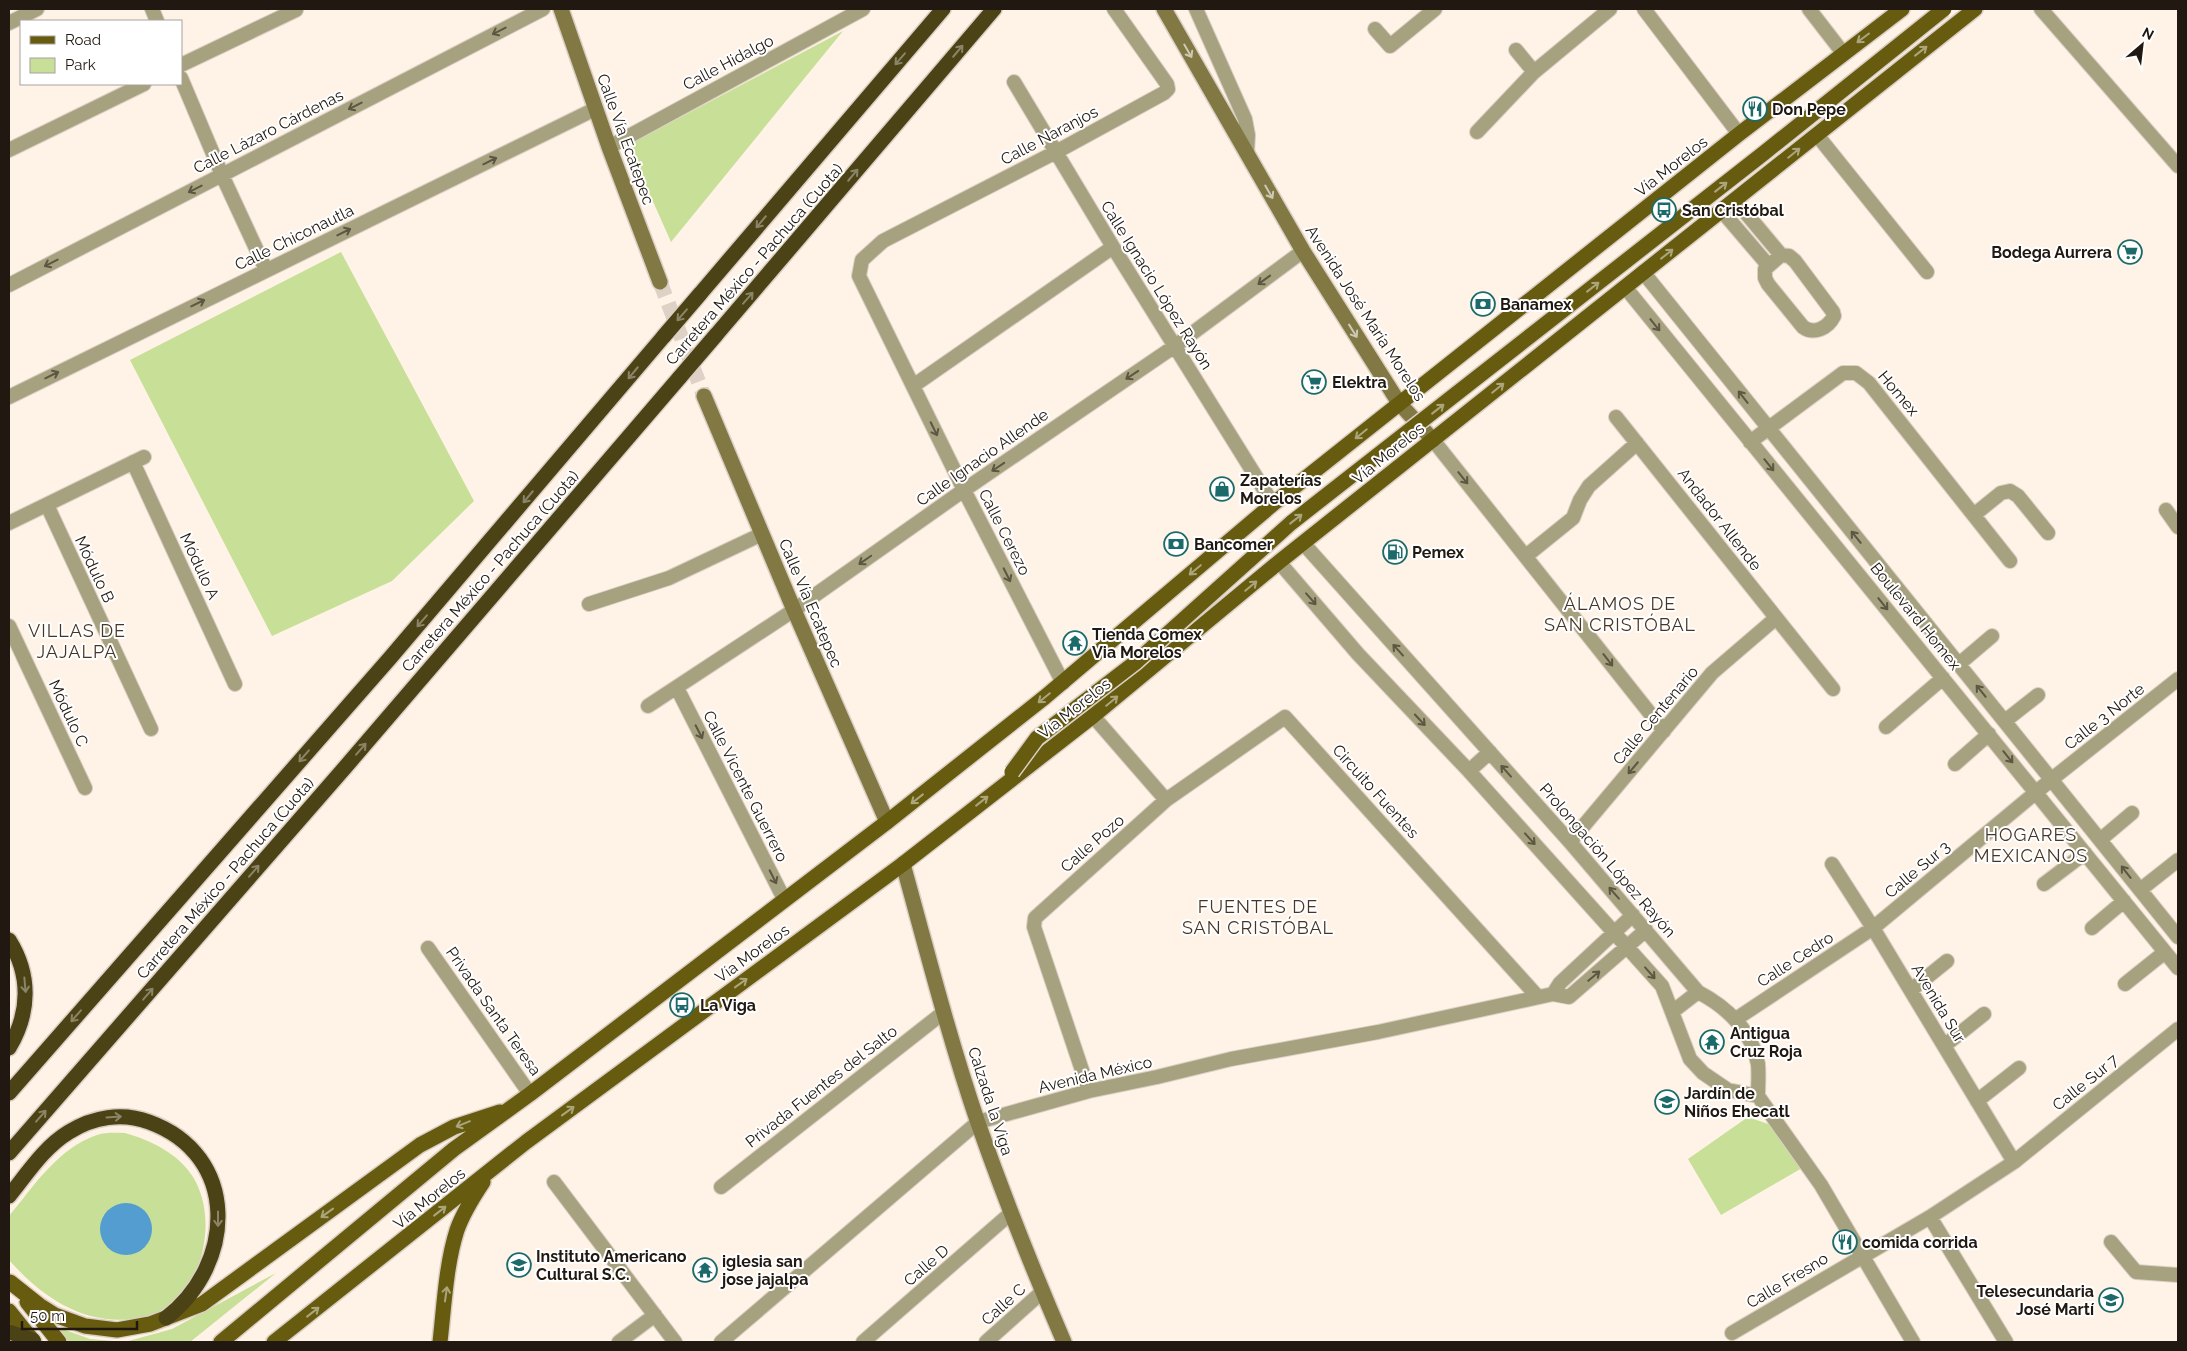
<svg xmlns="http://www.w3.org/2000/svg" width="2187" height="1351" viewBox="0 0 2187 1351" font-family="Raleway,sans-serif">
<style>
.green{fill:#c7df97}
.water{fill:#549dd1}
.lines{fill:none;stroke-linecap:round;stroke-linejoin:round}
.secondary-tunnel{stroke:#ded1c6;stroke-width:15;stroke-dasharray:15 8;stroke-linecap:butt}
.street-casing{stroke:#dbcfc4;stroke-width:16}
.secondary-casing{stroke:#dbcfc4;stroke-width:18}
.primary-casing{stroke:#dbcfc4;stroke-width:18}
.highway-casing{stroke:#dbcfc4;stroke-width:18}
.street{stroke:#a6a17e;stroke-width:14}
.secondary{stroke:#817844;stroke-width:15}
.primary{stroke:#675b10;stroke-width:15}
.highway{stroke:#4b4316;stroke-width:15}
.primary-bridge-casing{stroke:#dbcfc4;stroke-width:18;stroke-linecap:butt}
.highway-bridge-casing{stroke:#dbcfc4;stroke-width:18;stroke-linecap:butt}
.primary-bridge{stroke:#675b10;stroke-width:15}
.highway-bridge{stroke:#4b4316;stroke-width:15}
.oneway{stroke:#5c5642}
.oneway2{stroke:#aba57c}
.oneway3{stroke:#8a8568}
.oneway4{stroke:#cdc9b4}
.labels{text-anchor:middle;stroke-width:4;stroke-linejoin:round;paint-order:stroke}
.street-label{font-size:16px;fill:#201811;stroke:#fff}
.poi-label{font-size:16px;font-weight:bold;fill:#201811;stroke:#fff;text-anchor:start}
.neighbourhood-label{font-size:18px;letter-spacing:1px;fill:#473627;stroke:#fff}
</style>
<rect width="100%" height="100%" fill="#fff2e6"/>
<!-- green -->
<path class="green" d="M843,31L671,242L628,145Z
M341,252L474,501L392,581L272,636L130,360Z
M1748,1117L1768,1124L1781,1133L1802,1168L1721,1215L1688,1159Z
M125,1133C150,1140 178,1153 193,1177C220,1221 202,1296 152,1316C147,1319 139,1318 133,1319C82,1325 41,1296 9,1260V1216C34,1186 58,1148 97,1135C106,1132 116,1133 125,1133Z
M276,1273L190,1342H69L57,1327L90,1339L125,1342L172,1329Z"/>
<!-- water -->
<path class="water" d="M100 1229a26 26 0 1 1 52 0a26 26 0 1 1-52 0Z"/>
<g class="lines">
<!-- secondary-tunnel -->
<path class="secondary-tunnel" d="M660,282L704,396"/>
<!-- street casing -->
<g class="street-casing">
<path id="street" d="M152,9L157,21
M1196,9L1245,119L1248,135L1247,153
M1644,9L1739,134
M1809,9L1843,53
M2041,9L2178,166
M9,23L37,9
M1375,29L1390,46L1435,9
M1516,50L1534,72
M181,65L296,10
M181,78L222,175L266,270
M1014,82L1113,247L1273,504
M1477,132L1534,72L1610,9
M1817,135L1927,272
M609,147L863,9
M9,150L144,84
M1735,200L1781,255
M1721,210L1768,265
M1781,255L1789,256L1795,261L1833,312L1834,316C1828,328 1814,335 1803,327L1768,284L1765,278V269Z
M1643,272L2178,937
M9,285L543,9
M1625,287L2178,968
M913,386L1113,247
M9,397L595,109
M1616,417L1833,689
M1433,440L1664,731
M1750,442L1843,373H1856L1869,383L2010,561
M133,462L235,684
M47,505L151,729
M2166,510L2178,527
M1975,514L2001,493L2010,491L2018,496L2048,533
M9,523L144,457
M1303,543L1570,842L1698,992C1727,1007 1752,1031 1758,1064C1759,1074 1758,1086 1758,1096
M1526,556L1573,518L1580,500L1589,486L1637,443
M1279,562L1358,654L1469,771L1662,986L1690,1059L1703,1073L1728,1090L1758,1096
M589,604L669,578L762,534
M9,626L85,788
M1959,664L1992,636
M1063,683L964,490L859,276L862,260L883,241L1056,152L1164,93L1168,89L1167,84L1114,9
M677,688L784,899
M648,706L794,610L964,490L1175,346L1303,251
M1093,716L1166,800
M2005,721L2038,695
M1886,727L1943,678
M1955,764L1989,734
M1469,771L1490,752
M2100,840L2132,813
M1570,842L1712,673L1776,618
M1832,864L1873,928L2014,1162
M2044,884L2085,853
M2140,890L2178,860
M2092,928L2124,901
M428,948L530,1094
M2125,984L2165,952
M1911,990L1947,961
M1553,994L1560,983L1633,915
M1672,1012L1698,992
M1736,1019L1873,928L2052,779L2178,679
M1944,1046L1984,1014
M1089,1091L1034,927L1035,918L1166,800L1285,717L1538,997
M1758,1096L1821,1185L1913,1342
M1977,1101L2019,1068
M554,1182L675,1342
M721,1187L944,1012
M1930,1217L2006,1342
M2111,1242L2136,1272L2178,1275
M1732,1333L1930,1217L2014,1162L2178,1029
M619,1342L655,1315
M721,1342L978,1122L1089,1091L1157,1077L1231,1059L1378,1032L1553,994L1569,997L1646,930
M863,1342L1011,1213
M986,1342L1042,1292"/>
</g>
<!-- secondary casing -->
<g class="secondary-casing">
<path id="secondary" d="M561,9L609,147L660,282
M1164,9L1303,251L1399,403L1433,440
M704,396L794,610L887,822
M903,864C927,951 949,1038 978,1123C1004,1197 1033,1270 1064,1342"/>
</g>
<!-- primary casing -->
<g class="primary-casing">
<path id="primary" d="M10,1282L39,1305L55,1315L85,1326L117,1330L150,1324L202,1304L420,1145L454,1127L500,1112
M27,1302L59,1342
M9,1311L34,1342
M221,1342L454,1149L530,1094L887,822L1045,697L1273,504L1739,134L1902,9
M274,1342L526,1142L903,864L1093,716L1279,562L1975,9
M440,1342C444,1307 446,1264 457,1230C463,1213 473,1197 483,1182"/>
</g>
<!-- highway casing -->
<g class="highway-casing">
<path id="highway" d="M700,294L943,9
M716,335L994,9
M9,940C31,975 30,1013 9,1048
M9,1093L390,658L664,336
M9,1153L348,764L680,377
M9,1196C27,1174 44,1147 69,1132C93,1117 122,1112 149,1122C240,1155 236,1264 166,1318
M9,1332L33,1340"/>
</g>
<!-- street -->
<use href="#street" class="street"/>
<!-- secondary -->
<use href="#secondary" class="secondary"/>
<!-- primary -->
<use href="#primary" class="primary"/>
<!-- highway -->
<use href="#highway" class="highway"/>
<!-- primary-bridge casing -->
<g class="primary-bridge-casing">
<path id="primary-bridge" d="M1012,772L1037,738L1136,662L1291,523L1764,153L1944,9"/>
</g>
<!-- highway-bridge casing -->
<g class="highway-bridge-casing">
<path id="highway-bridge" d="M664,336L700,294
M680,377L716,335"/>
</g>
<!-- primary-bridge -->
<use href="#primary-bridge" class="primary-bridge"/>
<!-- highway-bridge -->
<use href="#highway-bridge" class="highway-bridge"/>
</g>
<!-- one-way arrows -->
<defs><path id="oneway-shaft" d="M-6 0H5M1.5-3L5.5 0L1.5 3" fill="none" stroke-width="1.6" stroke-linecap="round" stroke-linejoin="round" transform="scale(1.25)"/></defs>
<g class="oneway">
<use href="#oneway-shaft" transform="translate(499 31) rotate(153)"/>
<use href="#oneway-shaft" transform="translate(355 106) rotate(153)"/>
<use href="#oneway-shaft" transform="translate(490 161) rotate(-26)"/>
<use href="#oneway-shaft" transform="translate(195 189) rotate(153)"/>
<use href="#oneway-shaft" transform="translate(344 232) rotate(-26)"/>
<use href="#oneway-shaft" transform="translate(51 263) rotate(153)"/>
<use href="#oneway-shaft" transform="translate(1264 280) rotate(144)"/>
<use href="#oneway-shaft" transform="translate(198 303) rotate(-26)"/>
<use href="#oneway-shaft" transform="translate(1655 325) rotate(51)"/>
<use href="#oneway-shaft" transform="translate(52 375) rotate(-26)"/>
<use href="#oneway-shaft" transform="translate(1132 375) rotate(146)"/>
<use href="#oneway-shaft" transform="translate(1743 397) rotate(-128)"/>
<use href="#oneway-shaft" transform="translate(934 429) rotate(64)"/>
<use href="#oneway-shaft" transform="translate(1769 465) rotate(51)"/>
<use href="#oneway-shaft" transform="translate(998 467) rotate(146)"/>
<use href="#oneway-shaft" transform="translate(1463 478) rotate(51)"/>
<use href="#oneway-shaft" transform="translate(1856 537) rotate(-129)"/>
<use href="#oneway-shaft" transform="translate(865 560) rotate(145)"/>
<use href="#oneway-shaft" transform="translate(1007 575) rotate(63)"/>
<use href="#oneway-shaft" transform="translate(1311 599) rotate(49)"/>
<use href="#oneway-shaft" transform="translate(1883 604) rotate(51)"/>
<use href="#oneway-shaft" transform="translate(1398 650) rotate(-132)"/>
<use href="#oneway-shaft" transform="translate(1608 660) rotate(52)"/>
<use href="#oneway-shaft" transform="translate(1981 691) rotate(-129)"/>
<use href="#oneway-shaft" transform="translate(1420 720) rotate(47)"/>
<use href="#oneway-shaft" transform="translate(699 732) rotate(63)"/>
<use href="#oneway-shaft" transform="translate(2008 757) rotate(51)"/>
<use href="#oneway-shaft" transform="translate(1633 768) rotate(130)"/>
<use href="#oneway-shaft" transform="translate(1506 771) rotate(-132)"/>
<use href="#oneway-shaft" transform="translate(1530 839) rotate(48)"/>
<use href="#oneway-shaft" transform="translate(2126 872) rotate(-128)"/>
<use href="#oneway-shaft" transform="translate(773 877) rotate(63)"/>
<use href="#oneway-shaft" transform="translate(1614 893) rotate(-131)"/>
<use href="#oneway-shaft" transform="translate(1650 973) rotate(49)"/>
<use href="#oneway-shaft" transform="translate(1594 976) rotate(-40)"/>
</g>
<g class="oneway2">
<use href="#oneway-shaft" transform="translate(1863 38) rotate(143)"/>
<use href="#oneway-shaft" transform="translate(1921 51) rotate(-38)"/>
<use href="#oneway-shaft" transform="translate(1794 153) rotate(-39)"/>
<use href="#oneway-shaft" transform="translate(1721 187) rotate(-38)"/>
<use href="#oneway-shaft" transform="translate(1667 254) rotate(-38)"/>
<use href="#oneway-shaft" transform="translate(1593 287) rotate(-38)"/>
<use href="#oneway-shaft" transform="translate(1498 388) rotate(-39)"/>
<use href="#oneway-shaft" transform="translate(1438 409) rotate(-38)"/>
<use href="#oneway-shaft" transform="translate(1361 434) rotate(141)"/>
<use href="#oneway-shaft" transform="translate(1296 519) rotate(-38)"/>
<use href="#oneway-shaft" transform="translate(1195 570) rotate(140)"/>
<use href="#oneway-shaft" transform="translate(1251 586) rotate(-40)"/>
<use href="#oneway-shaft" transform="translate(1044 698) rotate(141)"/>
<use href="#oneway-shaft" transform="translate(1112 701) rotate(-40)"/>
<use href="#oneway-shaft" transform="translate(917 799) rotate(142)"/>
<use href="#oneway-shaft" transform="translate(982 801) rotate(-38)"/>
<use href="#oneway-shaft" transform="translate(741 983) rotate(-36)"/>
<use href="#oneway-shaft" transform="translate(568 1111) rotate(-36)"/>
<use href="#oneway-shaft" transform="translate(463 1124) rotate(158)"/>
<use href="#oneway-shaft" transform="translate(440 1211) rotate(-38)"/>
<use href="#oneway-shaft" transform="translate(327 1213) rotate(144)"/>
<use href="#oneway-shaft" transform="translate(446 1294) rotate(-82)"/>
<use href="#oneway-shaft" transform="translate(313 1312) rotate(-38)"/>
</g>
<g class="oneway3">
<use href="#oneway-shaft" transform="translate(958 51) rotate(-50)"/>
<use href="#oneway-shaft" transform="translate(900 59) rotate(131)"/>
<use href="#oneway-shaft" transform="translate(853 175) rotate(-50)"/>
<use href="#oneway-shaft" transform="translate(761 222) rotate(130)"/>
<use href="#oneway-shaft" transform="translate(748 298) rotate(-49)"/>
<use href="#oneway-shaft" transform="translate(682 315) rotate(131)"/>
<use href="#oneway-shaft" transform="translate(633 373) rotate(130)"/>
<use href="#oneway-shaft" transform="translate(528 497) rotate(130)"/>
<use href="#oneway-shaft" transform="translate(422 621) rotate(131)"/>
<use href="#oneway-shaft" transform="translate(361 749) rotate(-49)"/>
<use href="#oneway-shaft" transform="translate(304 756) rotate(131)"/>
<use href="#oneway-shaft" transform="translate(254 871) rotate(-49)"/>
<use href="#oneway-shaft" transform="translate(25 985) rotate(85)"/>
<use href="#oneway-shaft" transform="translate(148 994) rotate(-49)"/>
<use href="#oneway-shaft" transform="translate(76 1016) rotate(131)"/>
<use href="#oneway-shaft" transform="translate(41 1116) rotate(-49)"/>
<use href="#oneway-shaft" transform="translate(114 1117) rotate(-4)"/>
<use href="#oneway-shaft" transform="translate(218 1219) rotate(90)"/>
</g>
<g class="oneway4">
<use href="#oneway-shaft" transform="translate(1188 51) rotate(60)"/>
<use href="#oneway-shaft" transform="translate(1269 192) rotate(60)"/>
<use href="#oneway-shaft" transform="translate(1353 331) rotate(58)"/>
</g>
<!-- icons -->
<defs>
<g id="restaurant-ring" transform="scale(1.25)"><circle r="9.5" fill="#fff" stroke="#1d6a6b" stroke-width="1.5"/><path d="M-5-6h1v4h1v-4h1v4h1v-4h1v5L-1.5 .5V6h-2V.5L-5-1ZM5-6V6H3V1.5H1.5Q1.5-4 5-6Z" fill="#1d6a6b"/></g>
<g id="bus-ring" transform="scale(1.25)"><circle r="9.5" fill="#fff" stroke="#1d6a6b" stroke-width="1.5"/><path d="M-5-6H5V4H4V6H2V4H-2V6H-4V4H-5ZM-3.5-4V0h7V-4ZM-3.5 1.2v1.5H-2V1.2ZM2 1.2v1.5H3.5V1.2Z" fill="#1d6a6b"/></g>
<g id="supermarket-ring" transform="scale(1.25)"><circle r="9.5" fill="#fff" stroke="#1d6a6b" stroke-width="1.5"/><path d="M-6-5.5h2.5l.6 2H6L4.5 2H-2.5L-4.4-4H-6ZM-1.5 3.2a1.3 1.3 0 1 0 .1 0ZM3 3.2a1.3 1.3 0 1 0 .1 0Z" fill="#1d6a6b"/></g>
<g id="bank-ring" transform="scale(1.25)"><circle r="9.5" fill="#fff" stroke="#1d6a6b" stroke-width="1.5"/><path d="M-6-4H6V4H-6ZM0-2.3a2.3 2.3 0 1 0 0 4.6a2.3 2.3 0 1 0 0-4.6Z" fill="#1d6a6b"/></g>
<g id="shop-ring" transform="scale(1.25)"><circle r="9.5" fill="#fff" stroke="#1d6a6b" stroke-width="1.5"/><path d="M-5-2.5h2.3a2.7 3.5 0 0 1 5.4 0H5L5.5 6h-11ZM-1.5-2.5h3a1.5 2.3 0 0 0-3 0Z" fill="#1d6a6b"/></g>
<g id="fuel-ring" transform="scale(1.25)"><circle r="9.5" fill="#fff" stroke="#1d6a6b" stroke-width="1.5"/><path d="M-5.5-6h7V0h2V4h1.3V-2.5L3-4.5l.8-.8L6-3V5H2.5V1h-1V6h-7ZM-4.2-4.7v3.2H.2V-4.7Z" fill="#1d6a6b"/></g>
<g id="temple-ring" transform="scale(1.25)"><circle r="9.5" fill="#fff" stroke="#1d6a6b" stroke-width="1.5"/><path d="M0-6L5-2H3V0L6.5 2.5H4V6H1.5V3h-3V6H-4V2.5H-6.5L-3 0V-2H-5Z" fill="#1d6a6b"/></g>
<g id="school-ring" transform="scale(1.25)"><circle r="9.5" fill="#fff" stroke="#1d6a6b" stroke-width="1.5"/><path d="M0-5L7-2L0 1L-7-2ZM-4 1L0 2.5L4 1V4Q0 6-4 4Z" fill="#1d6a6b"/></g>
</defs>
<g fill-rule="evenodd">
<use href="#restaurant-ring" x="1755" y="109"/>
<use href="#bus-ring" x="1664" y="210"/>
<use href="#supermarket-ring" x="2130" y="252"/>
<use href="#bank-ring" x="1483" y="304"/>
<use href="#supermarket-ring" x="1314" y="382"/>
<use href="#shop-ring" x="1222" y="489"/>
<use href="#bank-ring" x="1176" y="544"/>
<use href="#fuel-ring" x="1395" y="552"/>
<use href="#temple-ring" x="1075" y="643"/>
<use href="#bus-ring" x="682" y="1005"/>
<use href="#temple-ring" x="1712" y="1042"/>
<use href="#school-ring" x="1667" y="1102"/>
<use href="#restaurant-ring" x="1845" y="1242"/>
<use href="#school-ring" x="519" y="1265"/>
<use href="#temple-ring" x="705" y="1270"/>
<use href="#school-ring" x="2111" y="1300"/>
</g>
<g class="labels">
<!-- street labels -->
<g class="street-label">
<text transform="translate(728 62) rotate(-28)" y="6">Calle Hidalgo</text>
<text transform="translate(268 131) rotate(-27)" y="6">Calle Lázaro Cárdenas</text>
<text transform="translate(1049 135) rotate(-28)" y="6">Calle Naranjos</text>
<text transform="translate(626 139) rotate(70)" y="6">Calle Vía Ecatepec</text>
<text transform="translate(1671 166) rotate(-38)" y="6">Vía Morelos</text>
<text transform="translate(294 237) rotate(-26)" y="6">Calle Chiconautla</text>
<text transform="translate(754 264) rotate(-49)" y="6">Carretera México - Pachuca (Cuota)</text>
<text transform="translate(1157 285) rotate(58)" y="6">Calle Ignacio López Rayón</text>
<text transform="translate(1366 313) rotate(57)" y="6">Avenida José María Morelos</text>
<text transform="translate(1899 393) rotate(50)" y="6">Homex</text>
<text transform="translate(1388 453) rotate(-39)" y="6">Vía Morelos</text>
<text transform="translate(982 457) rotate(-35)" y="6">Calle Ignacio Allende</text>
<text transform="translate(1720 519) rotate(52)" y="6">Andador Allende</text>
<text transform="translate(1005 532) rotate(63)" y="6">Calle Cerezo</text>
<text transform="translate(200 566) rotate(65)" y="6">Módulo A</text>
<text transform="translate(95 569) rotate(65)" y="6">Módulo B</text>
<text transform="translate(490 571) rotate(-49)" y="6">Carretera México - Pachuca (Cuota)</text>
<text transform="translate(811 603) rotate(67)" y="6">Calle Vía Ecatepec</text>
<text transform="translate(1916 616) rotate(51)" y="6">Boulevard Homex</text>
<text transform="translate(1074 708) rotate(-38)" y="6">Vía Morelos</text>
<text transform="translate(69 713) rotate(65)" y="6">Módulo C</text>
<text transform="translate(1655 715) rotate(-50)" y="6">Calle Centenario</text>
<text transform="translate(2104 716) rotate(-38)" y="6">Calle 3 Norte</text>
<text transform="translate(746 786) rotate(63)" y="6">Calle Vicente Guerrero</text>
<text transform="translate(1376 791) rotate(48)" y="6">Circuito Fuentes</text>
<text transform="translate(1092 843) rotate(-41)" y="6">Calle Pozo</text>
<text transform="translate(1608 860) rotate(49)" y="6">Prolongación López Rayón</text>
<text transform="translate(1917 869) rotate(-40)" y="6">Calle Sur 3</text>
<text transform="translate(225 878) rotate(-49)" y="6">Carretera México - Pachuca (Cuota)</text>
<text transform="translate(752 953) rotate(-36)" y="6">Vía Morelos</text>
<text transform="translate(1795 959) rotate(-33)" y="6">Calle Cedro</text>
<text transform="translate(1939 1003) rotate(59)" y="6">Avenida Sur</text>
<text transform="translate(494 1011) rotate(55)" y="6">Privada Santa Teresa</text>
<text transform="translate(1095 1074) rotate(-13)" y="6">Avenida México</text>
<text transform="translate(2085 1082) rotate(-39)" y="6">Calle Sur 7</text>
<text transform="translate(821 1086) rotate(-38)" y="6">Privada Fuentes del Salto</text>
<text transform="translate(991 1101) rotate(72)" y="6">Calzada la Viga</text>
<text transform="translate(429 1198) rotate(-39)" y="6">Vía Morelos</text>
<text transform="translate(926 1265) rotate(-41)" y="6">Calle D</text>
<text transform="translate(1787 1280) rotate(-31)" y="6">Calle Fresno</text>
<text transform="translate(1003 1304) rotate(-42)" y="6">Calle C</text>
</g>
<!-- poi labels -->
<g class="poi-label">
<text x="1772" y="115">Don Pepe</text>
<text x="1682" y="216">San Cristóbal</text>
<text x="2112" y="258" text-anchor="end">Bodega Aurrera</text>
<text x="1500" y="310">Banamex</text>
<text x="1332" y="388">Elektra</text>
<text x="1240" y="486">Zapaterías<tspan x="1240" dy="18">Morelos</tspan></text>
<text x="1194" y="550">Bancomer</text>
<text x="1412" y="558">Pemex</text>
<text x="1092" y="640">Tienda Comex<tspan x="1092" dy="18">Via Morelos</tspan></text>
<text x="700" y="1011">La Viga</text>
<text x="1730" y="1039">Antigua<tspan x="1730" dy="18">Cruz Roja</tspan></text>
<text x="1684" y="1099">Jardín de<tspan x="1684" dy="18">Niños Ehecatl</tspan></text>
<text x="1862" y="1248">comida corrida</text>
<text x="536" y="1262">Instituto Americano<tspan x="536" dy="18">Cultural S.C.</tspan></text>
<text x="722" y="1267">iglesia san<tspan x="722" dy="18">jose jajalpa</tspan></text>
<text x="2094" y="1297" text-anchor="end">Telesecundaria<tspan x="2094" dy="18">José Martí</tspan></text>
</g>
<!-- neighbourhood labels -->
<g class="neighbourhood-label">
<text x="1620" y="610">ÁLAMOS DE<tspan x="1620" dy="21">SAN CRISTÓBAL</tspan></text>
<text x="77" y="637">VILLAS DE<tspan x="77" dy="21">JAJALPA</tspan></text>
<text x="2031" y="841">HOGARES<tspan x="2031" dy="21">MEXICANOS</tspan></text>
<text x="1258" y="913">FUENTES DE<tspan x="1258" dy="21">SAN CRISTÓBAL</tspan></text>
</g>
</g>
<!-- border -->
<rect width="2187" height="1351" fill="none" stroke="#201811" stroke-width="20"/>
<!-- legend -->
<rect x="20" y="20" width="162" height="65" fill="#ffffff" stroke="#a6a3a0"/>
<rect x="30" y="36" width="25" height="8" fill="#675b10" stroke="#a6a3a0"/>
<text x="65" y="45" font-size="15" fill="#201811">Road</text>
<rect x="30" y="58" width="25" height="15" fill="#c7df97" stroke="#a6a3a0"/>
<text x="65" y="70" font-size="15" fill="#201811">Park</text>
<!-- north arrow -->
<g transform="translate(2142 45) rotate(28)" stroke="#ffffff" stroke-width="4" paint-order="stroke">
<path d="M0-4L9 19L0 12L-9 19Z" fill="#201811"/>
<text y="-8" font-size="14" font-weight="bold" text-anchor="middle" fill="#201811">N</text>
</g>
<!-- scale -->
<path d="M22 1321v8h115v-8" fill="none" stroke="#201811" stroke-width="2.5"/>
<text x="30" y="1321" font-size="15" fill="#201811" stroke="#ffffff" stroke-width="4" paint-order="stroke">50 m</text>
</svg>
